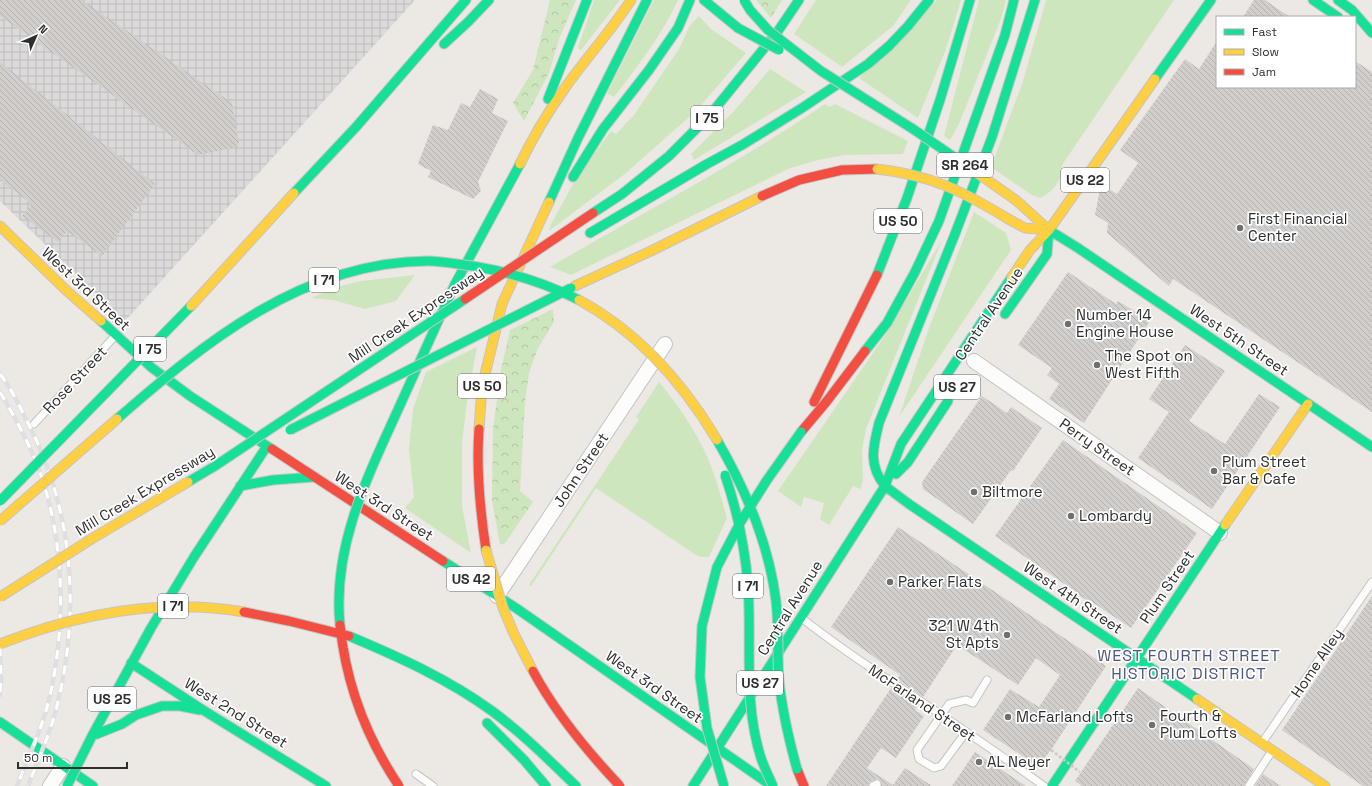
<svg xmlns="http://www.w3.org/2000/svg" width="1372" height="786" viewBox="0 0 1372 786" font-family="'Space Grotesk',sans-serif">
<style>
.industrial{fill:url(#industrial-grid)}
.grass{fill:#cee6be}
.forest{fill:url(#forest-crowns)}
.building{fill:url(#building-back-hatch)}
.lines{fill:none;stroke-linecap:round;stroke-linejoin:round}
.lane-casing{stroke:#c5c4c5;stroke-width:9}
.street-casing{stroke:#c5c4c5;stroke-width:16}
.fast-casing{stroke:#c5c4c5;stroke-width:11}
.slow-casing{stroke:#c5c4c5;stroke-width:11}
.jam-casing{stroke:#c5c4c5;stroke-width:11}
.lane{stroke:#fcfcfb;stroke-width:7}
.street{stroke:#fcfcfb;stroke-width:14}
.fast{stroke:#16e098;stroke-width:9}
.slow{stroke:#ffcf43;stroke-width:9}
.jam{stroke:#f24e42;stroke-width:9}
.rail-casing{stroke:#dfdfe1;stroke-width:4.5}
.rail{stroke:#fff;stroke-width:3;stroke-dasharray:9;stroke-linecap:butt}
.fast-bridge-casing{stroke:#c6c5c4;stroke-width:11;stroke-linecap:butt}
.slow-bridge-casing{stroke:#c6c5c4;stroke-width:11;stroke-linecap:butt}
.jam-bridge-casing{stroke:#c6c5c4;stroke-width:11;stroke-linecap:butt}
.path-bridge{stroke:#c9c9c8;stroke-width:2.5;stroke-dasharray:3 2;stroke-linecap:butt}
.fast-bridge{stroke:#16e098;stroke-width:9}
.slow-bridge{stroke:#ffcf43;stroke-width:9}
.jam-bridge{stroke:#f24e42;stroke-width:9}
.poi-dot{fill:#706f6e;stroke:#fff;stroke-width:1.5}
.labels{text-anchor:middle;stroke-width:3.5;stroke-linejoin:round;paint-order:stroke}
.shield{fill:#fff;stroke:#6d6d6d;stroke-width:1}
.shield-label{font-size:14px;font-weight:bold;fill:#2e2e2e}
.poi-label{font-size:15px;fill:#2e2e2e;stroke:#fff;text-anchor:start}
.street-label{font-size:15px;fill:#2e2e2e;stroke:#fff}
.neighbourhood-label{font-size:16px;letter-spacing:1px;fill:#4d5680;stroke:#fff}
</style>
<defs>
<pattern id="industrial-grid" width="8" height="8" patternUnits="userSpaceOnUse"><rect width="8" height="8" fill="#dcd9db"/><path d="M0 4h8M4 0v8" fill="none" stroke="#bdbbbc"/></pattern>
<pattern id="forest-crowns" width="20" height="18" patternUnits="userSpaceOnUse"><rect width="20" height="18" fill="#cee6be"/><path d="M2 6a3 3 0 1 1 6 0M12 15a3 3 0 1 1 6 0" fill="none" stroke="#b1c6a4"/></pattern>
<pattern id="building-back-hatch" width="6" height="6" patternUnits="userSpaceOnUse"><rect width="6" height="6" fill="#d1cecb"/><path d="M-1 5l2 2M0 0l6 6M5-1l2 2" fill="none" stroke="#b4b1af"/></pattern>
</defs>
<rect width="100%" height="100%" fill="#ece8e4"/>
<!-- industrial -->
<path class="industrial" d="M0,0H415L125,321L0,201Z"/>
<!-- grass -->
<path class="grass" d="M594,0H620L581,50L578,48Z
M654,0H678C662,35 637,67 614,97L607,93Z
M816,0H911L893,26L842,67L794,34Z
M937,0H961L946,49L918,118L859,78Z
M979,0H1006L1002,16L959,124L950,140L944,136Z
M1046,0H1174L1062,165C1063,180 1053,192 1040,198L1032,195L991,167L1022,84Z
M699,16L711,29L746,53L696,111L626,173L549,231L551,224L577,177L611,131L616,134L634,115L679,49L690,25Z
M770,69L806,92L694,160L691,154L734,111Z
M825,104L830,107L835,104L908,141L903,154L844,155L814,161L788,169L571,275L550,267C642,213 737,164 825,104Z
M974,212L1006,233L1011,250L899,417L929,328Z
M942,240L866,429L862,449L863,479L861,489L853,486L829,525L820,519L824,503L804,497L801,507L778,491L886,334Z
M415,275L396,301L365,309L333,300L311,298L337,287L361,281Z
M477,347L467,401L462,443V506L471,553L405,508L414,497L409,449L413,409L426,372Z
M659,382C683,411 705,444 716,480C720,492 723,505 727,518L709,557H701L696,555L596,488L531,586L529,585L639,419L636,417Z"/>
<!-- forest -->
<path class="forest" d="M550,0H576L559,39L549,73L524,121L513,103L533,70Z
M756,0H782L771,18Z
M553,309L554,322L538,348L529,373L525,402L520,491L533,502L506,542L500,545L492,500L493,429L501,370L510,330Z"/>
<!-- building -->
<path class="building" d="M0,0H82L232,103L239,143L237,147L198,155L0,16Z
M1254,0H1265L1290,17H1243Z
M1217,41V87H1355V61L1372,72V412L1200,297L1173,279L1169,286L1107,233L1108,223L1095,215L1101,184L1117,194L1138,163L1120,150L1185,59L1199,69Z
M0,62L155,184L102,256L67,231L58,242L22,216L32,204L0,180Z
M480,89L498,99L492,113L508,121L478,182L481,191L473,199L428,177L431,171L418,164L433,125L448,130L461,103L470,107Z
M1068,272L1116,304L1118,301L1150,321L1084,423L1049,399L1059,384L1047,375L1052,368L1018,345Z
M1185,345L1225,371L1189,421L1225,444L1259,394L1280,407L1212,509L1138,458L1169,412L1149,399Z
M982,396L1007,413L1011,407L1042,428L1013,471L1011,470L973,524L923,489L922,482Z
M1063,440L1197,533L1131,628L1089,600H1087L1080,596L1079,594L995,536Z
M898,527L1106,666L1051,750L1038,766L983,730L1010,689L1039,707L1060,675L1036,658L1018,685L957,645L923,697L897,679L900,675L831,627Z
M1372,596V786H1363L1282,730Z
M891,688L918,705L915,710L924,716L896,758L881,748L867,768L893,785L905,768L932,786H881V781L877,779L870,782L868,786H826Z
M1138,688L1254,769L1244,786H1082L1075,781Z
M975,752L1026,786H952Z
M1263,774L1281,786H1255Z"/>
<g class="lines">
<!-- lane casing -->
<g class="lane-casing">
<path id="lane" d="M34,424L115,336
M803,619C843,651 886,678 928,706C967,732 1006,759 1044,786
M966,732L941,766L934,768L919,759L917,750L949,704L966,700L973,703L987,680
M1262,743L1372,582
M416,774L433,786
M873,786L877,784
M1249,786L1272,751"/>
</g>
<!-- street casing -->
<g class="street-casing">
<path id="street" d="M974,361L1220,533
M497,596L665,344
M50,786L63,766"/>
</g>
<!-- fast casing -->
<g class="fast-casing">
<path id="fast" d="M704,0L738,28
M1313,0L1338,17
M1338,0L1352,10L1372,33
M444,44L468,22L489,0
M1155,79L1211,0
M548,99L587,0
M573,177L603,129L649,70L678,28L690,0
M294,193L356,127L466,0
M549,202L578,138L647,0
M593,213L622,194L669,156L710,115L778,31L799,0
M1049,230L1078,248L1372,447
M590,233L707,164L742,145L802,108L868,64L889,46L908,26L929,0
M877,275L907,198L940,100L970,0
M1005,314L1047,254L1049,230
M101,321L151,367L190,396L267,446
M865,351L887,323L915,272L939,221L1005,35L1014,0
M401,403L454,286L520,164
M896,474L908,462L948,401
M240,486L273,480L314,477
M885,486L909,504L1197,699
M885,486C868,465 873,447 879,423L955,234L992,137L1035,0
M443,561L516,608L772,786
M349,636C399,657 448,679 492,711C522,733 549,760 576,786
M131,663L203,710L326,786
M0,722L93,786
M487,723L524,760L546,786
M92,736L151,628L194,557L267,446L272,449
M92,736L122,724L136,715L162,706H180L200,710
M718,747L885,486L901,444L1011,278
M693,786L718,747
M1052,786L1225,525"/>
</g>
<!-- slow casing -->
<g class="slow-casing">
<path id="slow" d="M520,164C533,137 548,112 565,88C586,58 611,31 631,0
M1017,201L1049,230
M1010,220L1025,228L1049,230
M0,226L67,291L101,321
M1011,278L1030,250L1049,230L1155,79
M575,286L653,250L762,196
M479,429L482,387L502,304L549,202
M1225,525L1308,404
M1197,699L1325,786"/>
</g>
<!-- jam casing -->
<g class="jam-casing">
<path id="jam" d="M762,196L799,180L842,170L877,169
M814,402L877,275
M479,429C476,470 480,510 486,550
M801,432L827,401L865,351
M272,449L443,561
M797,769L804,786"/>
</g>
<!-- lane -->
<use href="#lane" class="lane"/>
<!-- street -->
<use href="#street" class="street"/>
<!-- fast -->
<use href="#fast" class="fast"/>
<!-- slow -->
<use href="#slow" class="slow"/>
<!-- jam -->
<use href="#jam" class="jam"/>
<!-- rail casing -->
<g class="rail-casing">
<path id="rail" d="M0,374C11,388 19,405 27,421C73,509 81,610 57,706C50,734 38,760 28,786
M0,392C13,414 25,436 35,459C63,529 67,612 52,686C46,720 30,753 17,786
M0,647L1,679L0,695"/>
</g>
<!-- rail -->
<use href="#rail" class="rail"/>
<!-- fast-bridge casing -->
<g class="fast-bridge-casing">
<path id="fast-bridge" d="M744,0L750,10L768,30L821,71L913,129L973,170
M738,28L779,50
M117,419C205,342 303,262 427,261C444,261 462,265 478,267C513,273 547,284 579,300
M290,430L571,288
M717,440C746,490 769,544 776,601C779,627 777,654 779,680C782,710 789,740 797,769
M725,475C737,510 745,548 748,585C752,643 743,702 761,758C764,767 769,777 773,786
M188,482L215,466L465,299
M0,501L191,306
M340,625C332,545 369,474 401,403
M67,786L92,736
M724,786L707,728L700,677L702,626L717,567L740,523L767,480L801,432"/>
</g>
<!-- slow-bridge casing -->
<g class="slow-bridge-casing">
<path id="slow-bridge" d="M877,169C932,175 964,192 1010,220
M973,170L1017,201
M579,300C638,332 683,383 717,440
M191,306L294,193
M0,521L117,419
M486,550L503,608L514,634L533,671
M0,597L93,538L188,482
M0,644C79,613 160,598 244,612"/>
</g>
<!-- jam-bridge casing -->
<g class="jam-bridge-casing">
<path id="jam-bridge" d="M465,299L593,213
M244,612L289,621L349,636
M340,625C346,684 366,737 399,786
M533,671C556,714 587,751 620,786"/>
</g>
<!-- path-bridge -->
<path class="path-bridge" d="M1051,750L1080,772"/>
<!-- fast-bridge -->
<use href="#fast-bridge" class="fast-bridge"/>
<!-- slow-bridge -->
<use href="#slow-bridge" class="slow-bridge"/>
<!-- jam-bridge -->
<use href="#jam-bridge" class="jam-bridge"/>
</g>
<!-- markers -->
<g class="poi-dot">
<circle cx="1240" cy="228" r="4"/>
<circle cx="1068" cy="324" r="4"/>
<circle cx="1097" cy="365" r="4"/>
<circle cx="1214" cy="471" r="4"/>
<circle cx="974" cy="492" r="4"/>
<circle cx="1071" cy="516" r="4"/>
<circle cx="890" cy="582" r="4"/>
<circle cx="1007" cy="635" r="4"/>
<circle cx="1008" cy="717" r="4"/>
<circle cx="1152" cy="725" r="4"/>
<circle cx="979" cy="762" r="4"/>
</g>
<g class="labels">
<!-- shield labels -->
<g class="shield">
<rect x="691" y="106" width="32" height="24" rx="3"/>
<rect x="937" y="153" width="56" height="24" rx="3"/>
<rect x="1061" y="168" width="48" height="24" rx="3"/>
<rect x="874" y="209" width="48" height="24" rx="3"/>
<rect x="309" y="268" width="30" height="24" rx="3"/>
<rect x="134" y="337" width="32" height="24" rx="3"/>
<rect x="458" y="374" width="48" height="24" rx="3"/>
<rect x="934" y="375" width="46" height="24" rx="3"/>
<rect x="447" y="567" width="48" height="24" rx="3"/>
<rect x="733" y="574" width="30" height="24" rx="3"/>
<rect x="158" y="594" width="30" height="24" rx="3"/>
<rect x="737" y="671" width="46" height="24" rx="3"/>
<rect x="88" y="687" width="48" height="24" rx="3"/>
</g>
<g class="shield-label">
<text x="707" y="123">I 75</text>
<text x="965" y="170">SR 264</text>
<text x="1085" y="185">US 22</text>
<text x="898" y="226">US 50</text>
<text x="324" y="285">I 71</text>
<text x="150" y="354">I 75</text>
<text x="482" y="391">US 50</text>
<text x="957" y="392">US 27</text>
<text x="471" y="584">US 42</text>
<text x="748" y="591">I 71</text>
<text x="173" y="611">I 71</text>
<text x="760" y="688">US 27</text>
<text x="112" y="704">US 25</text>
</g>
<!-- poi labels -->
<g class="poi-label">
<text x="1248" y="224">First Financial<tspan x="1248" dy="17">Center</tspan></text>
<text x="1076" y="320">Number 14<tspan x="1076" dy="17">Engine House</tspan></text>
<text x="1105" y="361">The Spot on<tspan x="1105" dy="17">West Fifth</tspan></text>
<text x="1222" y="467">Plum Street<tspan x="1222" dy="17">Bar &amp; Cafe</tspan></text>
<text x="982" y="497">Biltmore</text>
<text x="1079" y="521">Lombardy</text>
<text x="898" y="587">Parker Flats</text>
<text x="999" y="631" text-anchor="end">321 W 4th<tspan x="999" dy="17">St Apts</tspan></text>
<text x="1160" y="721">Fourth &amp;<tspan x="1160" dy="17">Plum Lofts</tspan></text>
<text x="1016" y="722">McFarland Lofts</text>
<text x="987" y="767">AL Neyer</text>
</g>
<!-- street labels -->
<g class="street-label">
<text transform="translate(86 289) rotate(43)" y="5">West 3rd Street</text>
<text transform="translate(989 314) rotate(-56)" y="5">Central Avenue</text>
<text transform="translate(416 315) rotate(-34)" y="5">Mill Creek Expressway</text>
<text transform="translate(1239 340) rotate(34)" y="5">West 5th Street</text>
<text transform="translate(75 380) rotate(-47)" y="5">Rose Street</text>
<text transform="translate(1097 447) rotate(35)" y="5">Perry Street</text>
<text transform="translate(581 470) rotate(-56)" y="5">John Street</text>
<text transform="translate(145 491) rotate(-31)" y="5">Mill Creek Expressway</text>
<text transform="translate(384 506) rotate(33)" y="5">West 3rd Street</text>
<text transform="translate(1167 587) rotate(-56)" y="5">Plum Street</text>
<text transform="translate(1073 598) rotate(34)" y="5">West 4th Street</text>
<text transform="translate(790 608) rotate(-58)" y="5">Central Avenue</text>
<text transform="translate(1317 663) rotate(-56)" y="5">Home Alley</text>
<text transform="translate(654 687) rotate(35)" y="5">West 3rd Street</text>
<text transform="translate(922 703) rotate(34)" y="5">McFarland Street</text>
<text transform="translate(236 713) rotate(32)" y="5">West 2nd Street</text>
</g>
<!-- neighbourhood labels -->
<g class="neighbourhood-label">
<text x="1189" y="661">WEST FOURTH STREET<tspan x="1189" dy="18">HISTORIC DISTRICT</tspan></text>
</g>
</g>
<!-- legend -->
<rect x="1216" y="16" width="140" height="72" fill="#ffffff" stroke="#ababab"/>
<rect x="1224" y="29" width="20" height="6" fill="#16e098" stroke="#ababab"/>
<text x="1252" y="36" font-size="12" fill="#2e2e2e">Fast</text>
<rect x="1224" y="49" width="20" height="6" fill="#ffcf43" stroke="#ababab"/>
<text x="1252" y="56" font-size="12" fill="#2e2e2e">Slow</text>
<rect x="1224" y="69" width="20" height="6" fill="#f24e42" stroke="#ababab"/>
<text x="1252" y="76" font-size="12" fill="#2e2e2e">Jam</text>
<!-- north arrow -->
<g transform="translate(36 36) rotate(45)" stroke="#ffffff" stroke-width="3" paint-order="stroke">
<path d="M0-3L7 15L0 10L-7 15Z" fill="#2e2e2e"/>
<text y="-6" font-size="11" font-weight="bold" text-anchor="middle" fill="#2e2e2e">N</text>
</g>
<!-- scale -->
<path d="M18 762v6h109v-6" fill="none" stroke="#2e2e2e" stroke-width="2"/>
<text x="24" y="762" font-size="12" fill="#2e2e2e" stroke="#ffffff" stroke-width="3" paint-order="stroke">50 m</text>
</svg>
